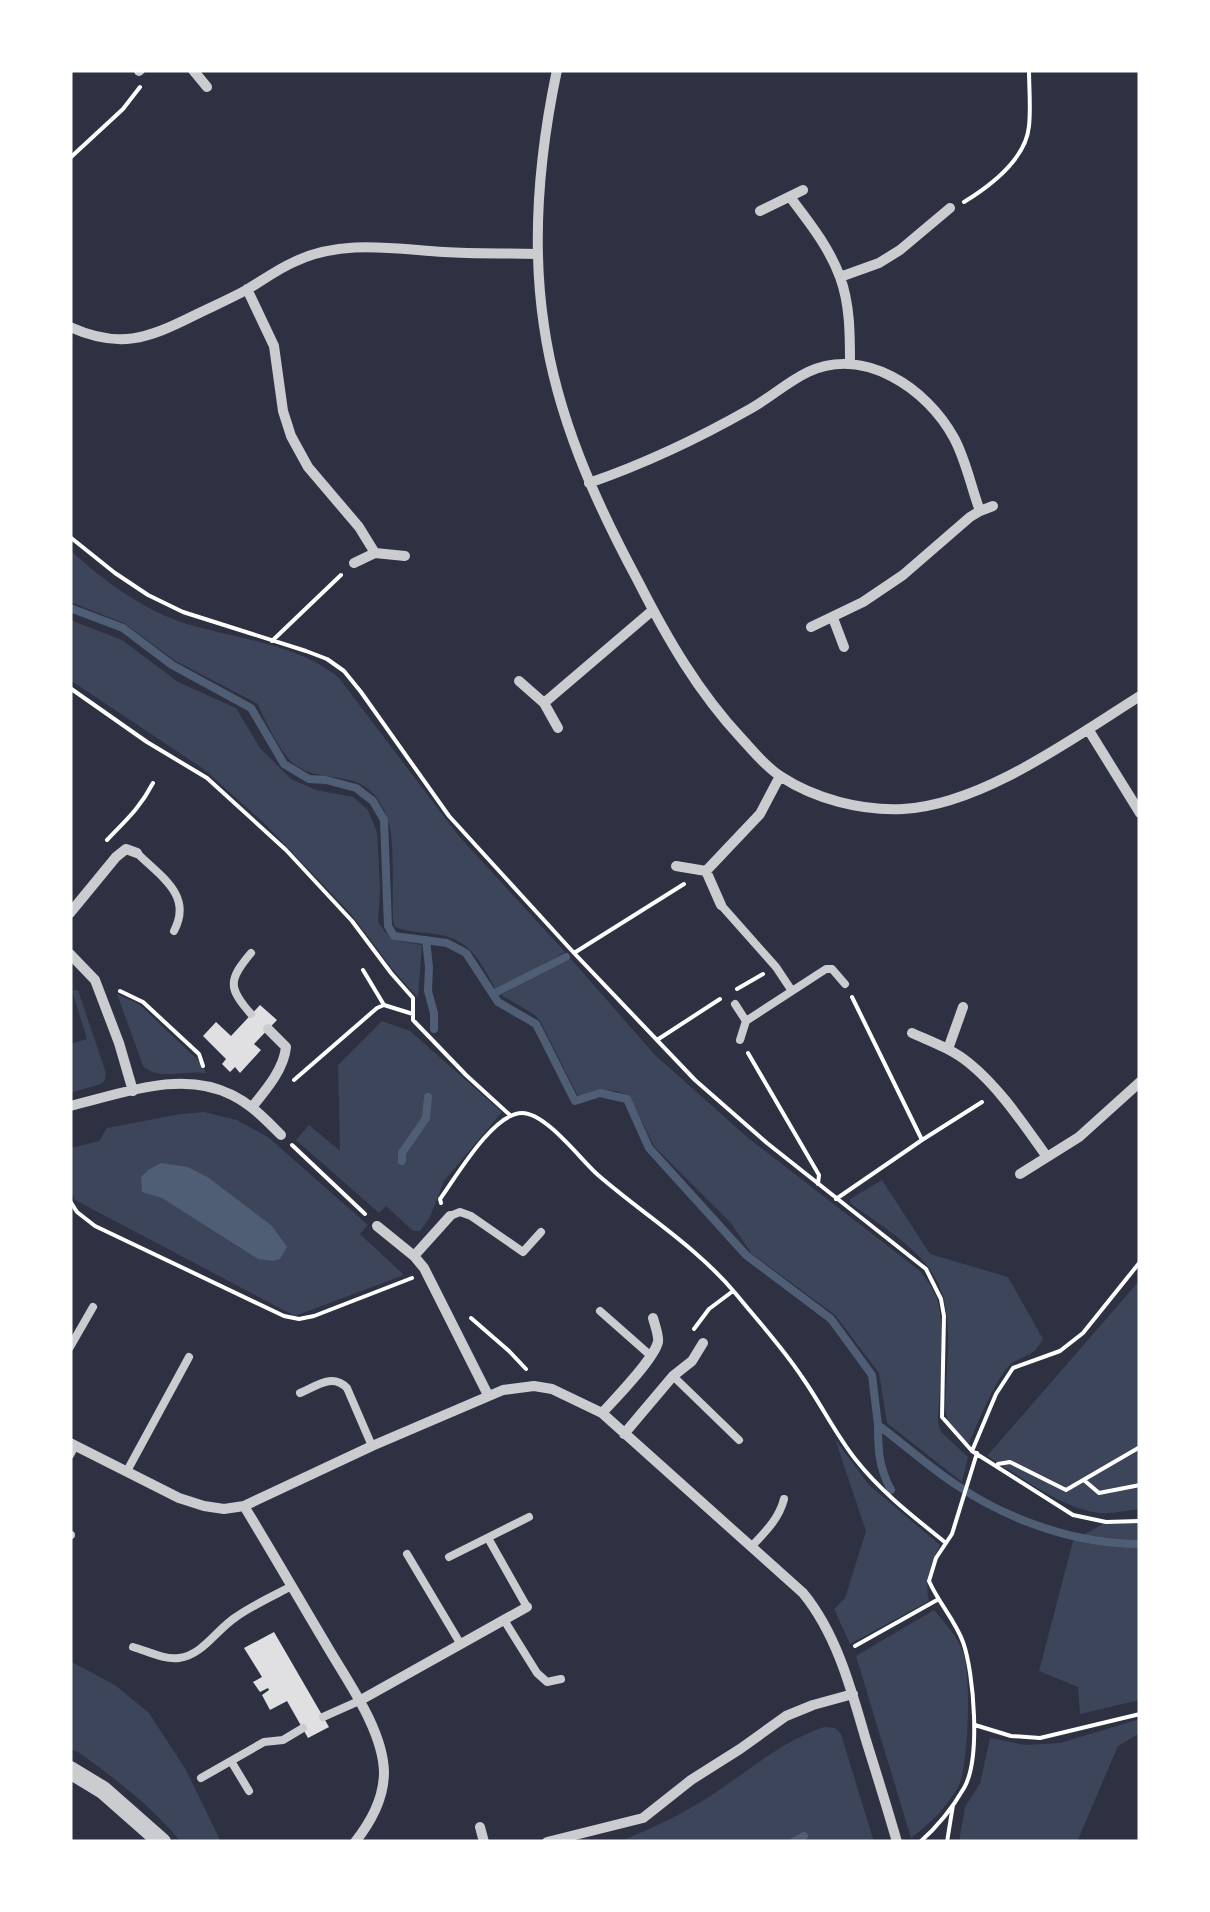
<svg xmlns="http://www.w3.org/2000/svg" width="1210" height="1912" viewBox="0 0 1210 1912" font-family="Inter,sans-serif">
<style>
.green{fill:#3c4559}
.water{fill:#4f5d75}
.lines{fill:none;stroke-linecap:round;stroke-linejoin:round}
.stream{stroke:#4f5d75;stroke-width:8}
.building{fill:#e0e0e3}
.path{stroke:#fff;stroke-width:4}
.service{stroke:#caccd0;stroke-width:8}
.minor{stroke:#caccd0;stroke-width:10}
.tertiary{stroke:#caccd0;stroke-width:18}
</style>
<rect width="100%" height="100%" fill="#2d3142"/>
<!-- green -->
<path class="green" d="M70,550C104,581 143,610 187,624C237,639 298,644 339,678L458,835L565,952L496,990C480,961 470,938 434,934C421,932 408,932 395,927L393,920C392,896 395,840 388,820C368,761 327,789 294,764C282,755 263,718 258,704L174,660L124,623L70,602Z
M70,620L122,640L178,682L236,708L260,748L291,779L316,790L353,797L368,810L377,832L380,887L378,922L385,932L398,941L422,945L418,998L393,970L351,914L265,824L205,770L70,680Z
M571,959L655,1055L747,1137L920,1271C927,1280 933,1288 937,1299C947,1331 939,1388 938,1422L941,1432L968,1457L962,1482L887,1423L879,1373L835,1315L751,1253L731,1223L654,1146L630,1097C615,1086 595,1091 578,1096L540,1021L535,1015L501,995Z
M78,990L106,1073L105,1080L101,1084L70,1093V1044L87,1039L72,991Z
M117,994L139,1004L202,1064L206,1073C185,1070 159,1081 143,1066Z
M382,1021L410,1031L502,1112L444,1181L430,1217L420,1231H413L386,1206L379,1213L296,1140L309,1125L340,1151L338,1065Z
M204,1112L237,1120L268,1137L368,1225L360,1234L404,1275L295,1316L75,1200L70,1188V1148L99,1141L107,1128L180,1114Z
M882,1180L930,1254L1008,1277L1043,1339C1031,1362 1018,1354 1006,1369C990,1391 980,1419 969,1443C957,1439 948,1426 946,1413C944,1406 946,1397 946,1390C947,1364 950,1336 946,1311C940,1258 889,1232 850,1203V1199Z
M1140,1280V1509C1128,1510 1113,1514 1100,1513C1062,1509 1020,1476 987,1456Z
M835,1439L869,1485L940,1545C931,1564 924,1580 929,1601L850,1644L834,1609L845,1598L866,1531Z
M1140,1518V1700L1080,1714L1078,1687L1039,1671L1073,1541L1106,1522Z
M934,1610C946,1624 958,1637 964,1655C971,1678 969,1766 958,1787C946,1808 930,1824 911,1838L856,1656Z
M70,1661L115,1685L149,1713L186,1770L221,1842H181C150,1805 117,1780 78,1752L70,1749Z
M1140,1719V1733L1118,1746L1077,1842H959L965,1807L980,1783L990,1738L1025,1745L1060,1743Z
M824,1727L835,1728L841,1734L874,1842H619C645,1831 673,1819 697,1804C740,1779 776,1743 824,1727Z"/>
<!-- water -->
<path class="water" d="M161,1163L188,1167L209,1178L272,1226L287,1247L280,1259L272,1261L258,1259L162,1198L142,1192L141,1177L148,1170Z"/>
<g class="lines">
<!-- stream -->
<path class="stream" d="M70,608L123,628L172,665L251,708L284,764L309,779L326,780L356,788L373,801L384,820L388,926L394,936L447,943L466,953L498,1002L536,1024L575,1101L600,1093L627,1099L649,1148L746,1255L831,1319L872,1375L878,1425C905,1445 930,1468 958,1486C1010,1521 1077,1544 1140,1544
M426,940L429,967L428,991L434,1013V1029
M493,994L566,957
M402,1161V1153L426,1118L428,1097
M878,1425C878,1450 879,1468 891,1490
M793,1842L804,1836"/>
</g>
<!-- building -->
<path class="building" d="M260,1005L277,1020L254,1044L261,1050L240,1073L235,1067L230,1072L222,1064L226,1059L203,1036L216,1022L231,1036Z
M274,1632L329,1727L308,1738L287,1701L270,1710L262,1695L269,1690L268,1688L260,1692L253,1682L262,1677L244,1648Z"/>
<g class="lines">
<!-- path -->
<path class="path" d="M70,158L123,109L140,87
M964,202C990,186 1026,159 1029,126C1031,108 1029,88 1029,70
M70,537L115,573L148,595L183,612L306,651L327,659L344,671L361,692L449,816L574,953L695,1080L767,1143L926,1269L941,1299L944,1316L942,1417L972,1451L1073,1515L1106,1522L1140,1521
M272,641L341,575
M70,688L147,742L207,778L286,850L352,921L391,973L413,998V1020L466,1075L511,1116
M107,840C126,820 140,808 153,783
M574,953L684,884
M363,970L384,1005
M737,989L763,974
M120,991L143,1002L199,1054L203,1066
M852,997L922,1140
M384,1005L413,1014
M657,1040L720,999
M748,1053L819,1175L818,1184
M294,1080L377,1008L384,1005
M292,1145L365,1214
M836,1199L922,1140L982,1102
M70,1201L77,1212L95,1226L284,1316L299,1319L314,1316L412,1278
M441,1203L440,1199C456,1177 493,1113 522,1113C546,1113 580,1159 598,1175C644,1215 696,1246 736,1294C758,1321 783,1348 802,1377C821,1404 836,1435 856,1460C881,1492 915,1518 946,1543
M471,1318L509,1351L526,1369
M694,1329L709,1309L733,1291
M972,1451L996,1394L1013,1368L1060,1351L1083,1333L1140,1262
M998,1464L1010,1462L1066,1490L1140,1447
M1085,1481L1099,1493L1140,1485
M855,1646L937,1600
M975,1725L1011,1736L1040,1738L1140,1714
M920,1842C936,1828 953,1807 964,1788C981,1759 974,1673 963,1642C955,1620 938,1602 929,1581L936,1558L952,1534L977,1453
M947,1842L953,1805"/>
<!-- service -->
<path class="service" d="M137,853C161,877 193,895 174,931
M721,905L776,967L792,991
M735,1004L746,1021L740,1040
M251,1014C228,988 228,980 251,953
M746,1021L826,969H832L845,984
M450,1216L460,1212L471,1216L523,1252L541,1232
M600,1311L651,1356
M70,1347L93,1307
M673,1376L739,1440
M300,1393C317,1386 332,1373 347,1388L372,1446
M70,1455L75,1446
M127,1471L189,1357
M70,1535H71
M488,1538L527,1607
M751,1547C765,1532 779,1519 784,1499
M407,1554L460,1643
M449,1557L529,1517
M504,1620L537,1673L547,1682L561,1679
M133,1647C147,1651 164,1660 179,1658C203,1655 217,1629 236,1617C253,1605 273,1596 292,1586
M323,1717L359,1701
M231,1761L249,1791
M201,1778L264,1742L283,1740L303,1728"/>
<!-- minor -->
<path class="minor" d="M193,70L207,87
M557,70C539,155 531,240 544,326C557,417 595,501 638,581C667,638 698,692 742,739C754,752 765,766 780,776C815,799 861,811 903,809C982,805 1073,738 1140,696
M139,71L140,70
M790,197C809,222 829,247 840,277C850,304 850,334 850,363
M760,211L803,190
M840,277L879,263L900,250L950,208
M247,289L274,346L283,411L291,436L308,467L359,527L375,553
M70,327C119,349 147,339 193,316C211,307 230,299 248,289C263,280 278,269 294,262C341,239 394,249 444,252C475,254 506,253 536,254
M589,483C644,464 699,438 750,409C770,398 787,382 808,372C864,346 927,388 954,438C966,460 971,487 980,511
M354,563L375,553L405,556
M833,618L844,647
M811,627L863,602L903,575L970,517L980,511L993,506
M519,681L544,703L558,728
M544,703L653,610
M1088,729L1140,813
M676,866L706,871L721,905
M706,871L760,814L780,776
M70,913L116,857L126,849L137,853
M70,954L95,980L119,1043L133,1091
M912,1033C932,1042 952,1049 969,1063C1000,1088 1024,1125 1047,1157
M948,1049L963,1007
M70,1106C121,1094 182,1069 232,1095C252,1105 266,1120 281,1135
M252,1107C266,1090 284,1069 286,1047L268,1029
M1020,1174L1079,1137L1140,1082
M377,1226L414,1256L424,1268L488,1395
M414,1256L450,1216
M602,1413C615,1399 654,1359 658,1342C659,1335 655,1326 653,1318
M624,1434L673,1376L692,1361L703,1343
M70,1443L179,1498L204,1506L224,1509L244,1506L372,1446L503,1390L534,1386L552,1389L602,1413L803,1593C836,1633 851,1688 865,1737C876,1772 887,1807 897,1842
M244,1506C272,1552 299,1599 327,1646C348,1682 383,1730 384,1772C384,1798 371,1822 355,1842
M359,1701L527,1607
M480,1827L484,1842
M547,1842L643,1818L691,1780L740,1749L786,1716L813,1705L853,1694"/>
<!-- tertiary -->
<path class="tertiary" d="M70,1770L103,1790L162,1842"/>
</g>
<!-- border -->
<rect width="1210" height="1912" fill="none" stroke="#ffffff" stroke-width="145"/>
</svg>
